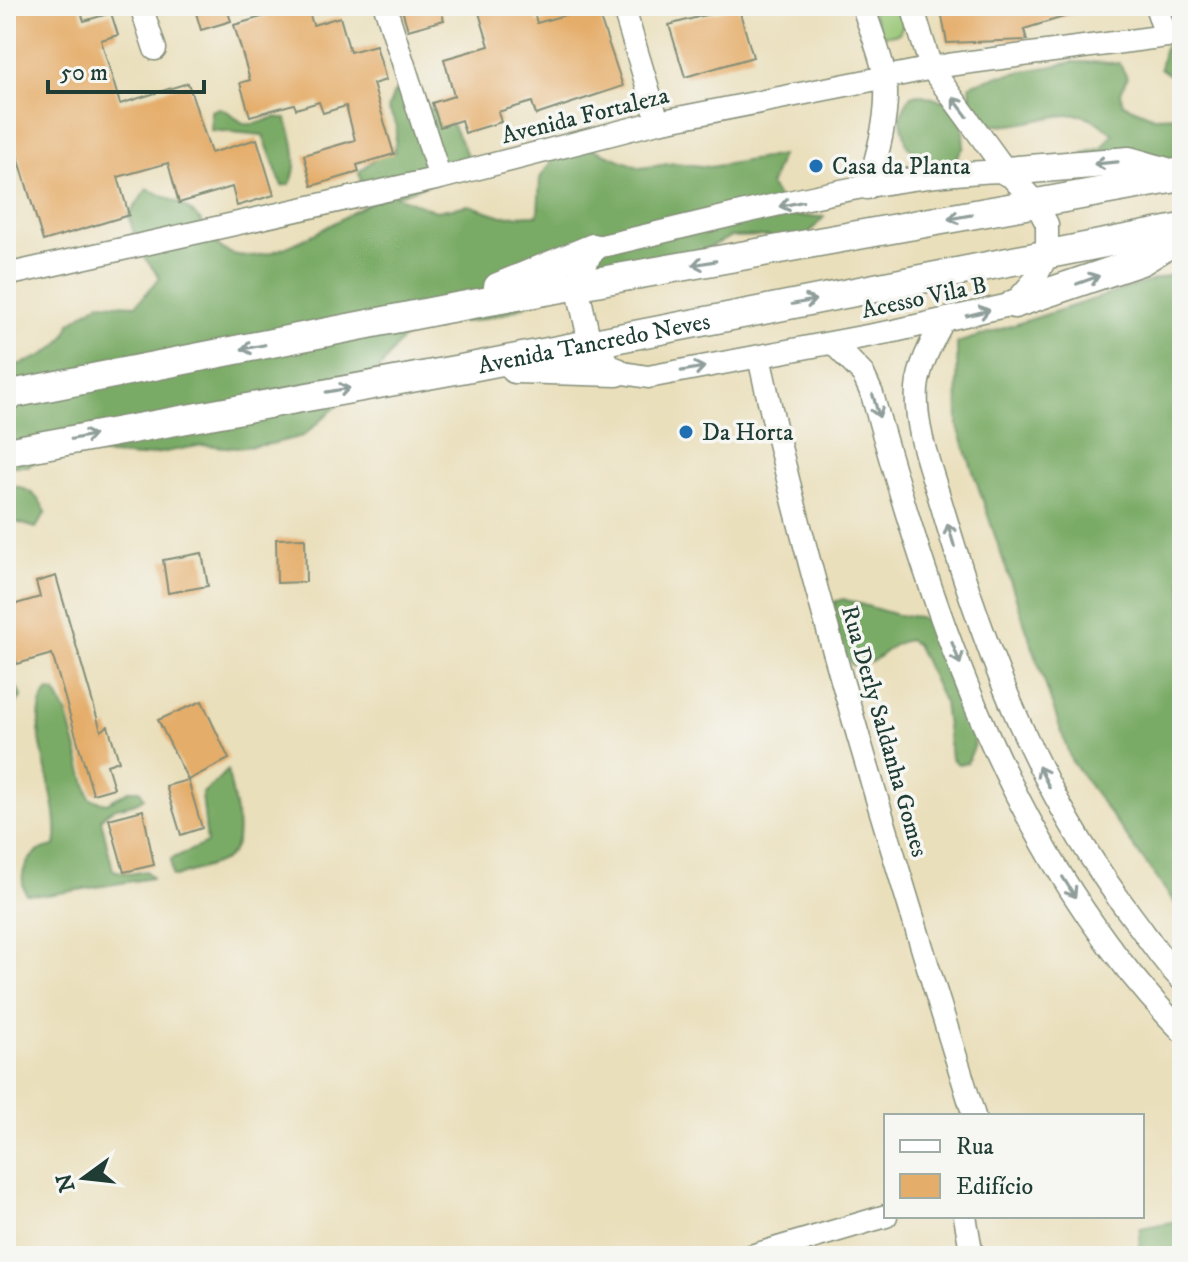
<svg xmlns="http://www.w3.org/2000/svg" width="1188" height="1262" viewBox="0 0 1188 1262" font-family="'IM FELL DW Pica',serif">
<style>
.green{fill:#98c674;stroke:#5c8254;stroke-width:2}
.forest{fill:#7aab66;stroke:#4c744d;stroke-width:2}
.building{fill:#e5ad6a}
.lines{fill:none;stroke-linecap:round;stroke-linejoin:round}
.minor-casing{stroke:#848e78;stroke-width:25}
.major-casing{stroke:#848e78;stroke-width:31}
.minor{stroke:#fff;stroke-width:22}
.major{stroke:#fff;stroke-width:28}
.oneway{stroke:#8f9e9a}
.poi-dot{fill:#1f6fb2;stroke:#f6f6f2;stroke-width:3}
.labels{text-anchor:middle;stroke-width:7;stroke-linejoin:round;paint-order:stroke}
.street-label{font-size:24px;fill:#1f3d34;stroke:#f6f6f2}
.poi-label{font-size:24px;fill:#1f3d34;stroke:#f6f6f2;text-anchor:start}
</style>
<rect width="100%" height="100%" fill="#f6f6f2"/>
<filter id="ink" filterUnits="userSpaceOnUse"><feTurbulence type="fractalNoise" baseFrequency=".0125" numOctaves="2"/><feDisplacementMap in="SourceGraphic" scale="16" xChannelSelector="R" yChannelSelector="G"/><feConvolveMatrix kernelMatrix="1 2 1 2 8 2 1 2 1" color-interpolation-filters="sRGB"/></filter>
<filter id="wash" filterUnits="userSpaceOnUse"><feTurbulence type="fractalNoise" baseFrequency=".006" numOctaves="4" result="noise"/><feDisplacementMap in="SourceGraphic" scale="32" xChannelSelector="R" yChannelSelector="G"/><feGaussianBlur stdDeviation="1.8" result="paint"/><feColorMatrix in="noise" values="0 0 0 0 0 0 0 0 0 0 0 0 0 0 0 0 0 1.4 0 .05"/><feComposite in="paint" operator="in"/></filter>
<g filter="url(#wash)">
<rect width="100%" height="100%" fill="#eadfbb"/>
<!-- green -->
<path class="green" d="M869,6H898L903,25L899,33L883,36Z"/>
<!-- forest -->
<path class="forest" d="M1182,37V84L1160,68L1166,42Z
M1072,62L1119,63L1127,77L1121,93L1123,104L1154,117L1182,116V166L1080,183L1066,174L1084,153L1102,148L1113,134C1104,127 1092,116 1080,115C1039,110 969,157 970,85C995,74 1042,69 1072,62Z
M394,92L411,94L453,126L468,157L461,172L396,196L436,211L469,205L502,216L538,215L540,178L556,154L589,147L640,168L675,163L710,167L781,155L770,186L790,216L824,217L800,243L765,236L730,237L698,253L630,267L597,259L540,299L507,313L474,321L433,324L402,339L381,367L303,436L271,444L237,448L203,445L138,457L57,451L28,466H6V368C32,361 63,353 70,323L99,303L136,305L160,278L138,249L129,215L147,189C166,197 185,204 200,220C207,227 211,238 218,245C254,282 341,216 375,200L362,189L359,172L376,158L394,153L397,126L388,109Z
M918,94L944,101L962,120L964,147L953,162C936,166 920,157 907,146L900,116L910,96Z
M219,108C231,110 236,122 247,124C262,127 270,113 286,119C294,137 300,166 290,184L282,186L263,135L211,130V111Z
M1182,271V913L1071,760L958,427L957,343Z
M6,484C26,487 37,493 46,512L36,528L6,519Z
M843,599L897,615L920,617L936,629L973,719L974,747L967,763L958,764L951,758L944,703L916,644L908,640C884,644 879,668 852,665C839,648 834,624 834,602Z
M10,685L18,689L21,697L6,717V686Z
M47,691L55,692L67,714L90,799L107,803L131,790H140L144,798C130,810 114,802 101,819L113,870L129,874L146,871L152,878L47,895L26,894C16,872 30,849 55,846C64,799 22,729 47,691Z
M228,770C230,793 251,844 224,860C209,868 191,870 176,877L172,876L171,859L207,843L202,794Z
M1182,1220V1256H1139L1140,1228Z"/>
<g id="blocks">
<!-- building -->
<path class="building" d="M6,6H79L84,21L111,13L118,35L101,40L120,104L188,83L211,153L257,139L274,195L237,206L232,187L179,203L168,163L118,177L129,215L43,241L6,116Z
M194,6H226L231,21L201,30Z
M277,6H307L313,25L340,17L350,52L376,45L386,80L373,84L394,154L357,165L359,172L312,186L304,155L355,140L346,106L323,113L319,102L296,109L294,104L250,116L240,83L250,80L234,25L279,12Z
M401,6H440L444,20L408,30Z
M477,6H532L537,23L596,6L623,86L536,115L532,102L498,112L501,122L465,133L461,120L440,127L432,103L454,96L444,59L489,46Z
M738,6L753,57L685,77L669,25Z
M940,6H1087V10L1024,29L1027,40L947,43Z
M305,538L306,582L277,583L276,539Z
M202,553L208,586L168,593L163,560Z
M56,576L101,731L108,726L119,761L107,765L114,788L93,794L52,654L17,664L6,628V607L40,597L36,582Z
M202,701L229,759L188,780L158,720Z
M188,780L202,828L181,835L166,786Z
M143,810L154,865L124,872L109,819Z"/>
</g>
</g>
<g filter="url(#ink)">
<use href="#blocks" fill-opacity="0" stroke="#848e78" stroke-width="2"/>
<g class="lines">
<!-- minor casing -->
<g class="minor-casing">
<path id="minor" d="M141,6L155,49
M385,6L440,178
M623,6L658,122
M863,6C870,29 881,54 885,78C890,112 878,155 867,188
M912,6L931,68L1006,171L1036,203L1047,224V255L1034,281L1014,304L894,331L648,377L617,372L590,343L577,285L593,248C724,219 873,174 1006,171
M1156,6L1166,36
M6,275L440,178L658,122L948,65L1182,34
M943,321C932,342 919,365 917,389C914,430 933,474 944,513C987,658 1041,797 1133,918C1149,939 1163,962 1182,980
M833,343L863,374L872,394C935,620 1013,860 1182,1031
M759,357C816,614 897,865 974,1116
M965,1216L972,1256
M751,1256L886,1216"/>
</g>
<!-- major casing -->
<g class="major-casing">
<g id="major">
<path d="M1006,171L1129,161L1177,175"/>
<path d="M498,287L593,248"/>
<path d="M1014,304L1141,261L1182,236"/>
<path d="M515,369L617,372"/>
<path d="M6,395L445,309L1182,177"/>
<path id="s1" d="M6,452L466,368L1182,228"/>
</g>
</g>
<!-- minor -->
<use href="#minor" class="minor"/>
<!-- major -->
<use href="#major" class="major"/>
</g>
<!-- one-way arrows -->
<defs><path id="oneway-shaft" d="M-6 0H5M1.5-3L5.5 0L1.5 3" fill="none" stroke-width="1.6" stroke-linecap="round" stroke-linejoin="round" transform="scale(2)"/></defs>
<g class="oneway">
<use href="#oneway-shaft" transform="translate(960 107) rotate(-127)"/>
<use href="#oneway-shaft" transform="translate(1106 163) rotate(175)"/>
<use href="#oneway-shaft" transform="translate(791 204) rotate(168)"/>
<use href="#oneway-shaft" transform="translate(960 217) rotate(170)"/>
<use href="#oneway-shaft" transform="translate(704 263) rotate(170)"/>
<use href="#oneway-shaft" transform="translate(1088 280) rotate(-20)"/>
<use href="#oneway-shaft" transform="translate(804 302) rotate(-11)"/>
<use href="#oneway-shaft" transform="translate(978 313) rotate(-14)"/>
<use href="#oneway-shaft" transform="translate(253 347) rotate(169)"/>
<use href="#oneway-shaft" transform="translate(693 369) rotate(-10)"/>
<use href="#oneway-shaft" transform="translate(338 390) rotate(-10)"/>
<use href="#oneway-shaft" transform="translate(876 406) rotate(74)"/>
<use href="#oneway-shaft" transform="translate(83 437) rotate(-11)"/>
<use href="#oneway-shaft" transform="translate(951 535) rotate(-106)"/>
<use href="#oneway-shaft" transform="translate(956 653) rotate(69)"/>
<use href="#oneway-shaft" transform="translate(1044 777) rotate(-117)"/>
<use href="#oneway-shaft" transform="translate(1069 887) rotate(58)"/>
</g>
</g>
<!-- markers -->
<g class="poi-dot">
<circle cx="816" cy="166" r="8"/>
<circle cx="686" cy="432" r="8"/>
</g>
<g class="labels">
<!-- street labels -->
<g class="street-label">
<text transform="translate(585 115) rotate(-14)" y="8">Avenida Fortaleza</text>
<text transform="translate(924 297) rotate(-12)" y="8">Acesso Vila B</text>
<text dy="8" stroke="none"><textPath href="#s1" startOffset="598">Avenida Tancredo Neves</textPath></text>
<text transform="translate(885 731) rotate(74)" y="8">Rua Derly Saldanha Gomes</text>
</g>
<!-- poi labels -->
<g class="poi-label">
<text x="832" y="174">Casa da Planta</text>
<text x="702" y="440">Da Horta</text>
</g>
</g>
<!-- margin -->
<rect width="1188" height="1262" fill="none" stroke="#f6f6f2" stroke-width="32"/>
<!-- legend -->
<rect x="884" y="1114" width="260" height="104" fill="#f6f6f2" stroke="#a0aca6" stroke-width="2"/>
<rect x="900" y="1140" width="40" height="12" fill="#ffffff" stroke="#a0aca6" stroke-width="2"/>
<text x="956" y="1154" font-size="24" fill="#1f3d34">Rua</text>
<rect x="900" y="1174" width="40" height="24" fill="#e5ad6a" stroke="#a0aca6" stroke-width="2"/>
<text x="956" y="1194" font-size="24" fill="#1f3d34">Edifício</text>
<!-- north arrow -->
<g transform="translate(84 1178) rotate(255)" stroke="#f6f6f2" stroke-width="6" paint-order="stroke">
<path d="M0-6L14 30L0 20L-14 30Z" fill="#1f3d34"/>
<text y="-12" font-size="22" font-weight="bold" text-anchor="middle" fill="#1f3d34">N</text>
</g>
<!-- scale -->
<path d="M48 80v12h156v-12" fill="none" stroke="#1f3d34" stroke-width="4"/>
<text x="60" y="80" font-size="24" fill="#1f3d34" stroke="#f6f6f2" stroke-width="6" paint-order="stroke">50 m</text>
</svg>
